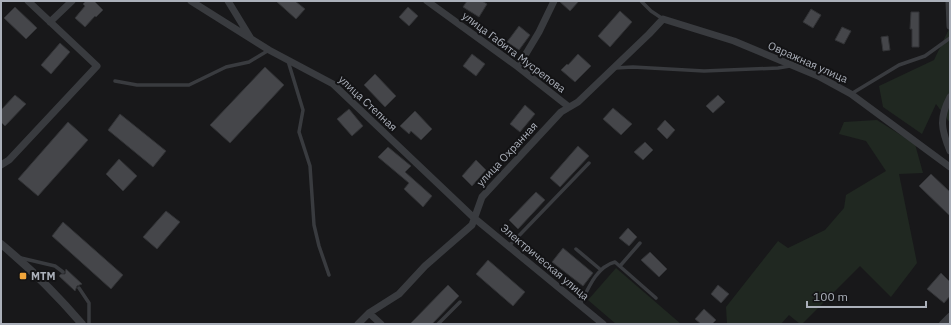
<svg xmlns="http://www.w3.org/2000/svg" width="951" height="325" viewBox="0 0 951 325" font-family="'IBM Plex Sans',sans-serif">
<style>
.green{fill:#202821}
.building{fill:#45464a;stroke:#323336}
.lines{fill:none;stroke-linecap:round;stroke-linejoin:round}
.service{stroke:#393b3f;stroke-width:3.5}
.minor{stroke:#393b3f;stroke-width:7}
.tertiary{stroke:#393b3f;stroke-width:8}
.poi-dot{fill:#f0a53b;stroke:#131315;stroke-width:1.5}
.labels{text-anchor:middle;stroke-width:4;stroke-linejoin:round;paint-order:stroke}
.street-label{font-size:11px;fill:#abb0ba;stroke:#131315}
.poi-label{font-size:11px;font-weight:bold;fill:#abb0ba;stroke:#131315;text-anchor:start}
</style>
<rect width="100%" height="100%" fill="#18181a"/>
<!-- green -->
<path class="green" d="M950,27V123L936,104L922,134L883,107L879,86L934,60Z
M877,120L915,144L923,173L899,174L917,263L891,297L860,266L802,324H800L789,315L781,324H727L726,307L778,241L788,248L825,230L844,208L846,195L886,171L866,141L839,134L844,122Z
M616,268L681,324H616L588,300Z"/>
<!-- building -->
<path class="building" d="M86,1H94L103,10L96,17L95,16L85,27L75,18L85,6L83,4Z
M276,1H295L305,9L296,19Z
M467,1H482L487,4L479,17L463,7Z
M559,1H579L570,11Z
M15,7L37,28L26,39L4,18Z
M408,7L418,16L409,26L399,17Z
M811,9L821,15L813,28L803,22Z
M620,11L632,22L610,47L598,36Z
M911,12H919V47H912V29H910Z
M519,26L530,35L519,50L507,42Z
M842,27L851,31L844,44L835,40Z
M888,36L890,50L883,51L881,37Z
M60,43L70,52L51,74L41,65Z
M472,54L485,64L476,76L463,66Z
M578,54L591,66L575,82L561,70L567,64L568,65Z
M265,67L284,85L230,143L210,125Z
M375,74L396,96L385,107L364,85Z
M15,95L26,104L5,126L1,122V110Z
M718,95L725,102L713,113L706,106Z
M525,105L535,114L520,132L510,124Z
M613,108L632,124L621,135L603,119Z
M349,109L363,126L352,136L337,119Z
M415,111L432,129L421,140L411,131L409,134L400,126Z
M120,114L166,151L153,167L108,130Z
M665,120L675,130L667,139L657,129Z
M68,122L88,140L38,196L18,179Z
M645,142L653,150L643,160L634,152Z
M578,146L589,156L560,187L550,178Z
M388,147L411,166L405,172L432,196L423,207L404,189L409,183L378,157Z
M119,159L137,176L123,191L106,174Z
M476,160L486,170L472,186L462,176Z
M931,174L950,192V216L919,186Z
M536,192L545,200L518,229L509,220Z
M166,211L180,222L157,249L143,237Z
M63,222L123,275L111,289L52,236Z
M628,228L637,237L629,246L619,238Z
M563,248L593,273L583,286L552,262Z
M650,252L667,269L659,277L641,260Z
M488,260L525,292L513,306L476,274Z
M66,269L82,284L77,286L75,291L59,276L61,274H65Z
M941,273L950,282V296L944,303L927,289Z
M448,285L459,296L432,324H410Z
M718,285L729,294L721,303L711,294Z
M704,309L716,320L712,324H701L695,319Z"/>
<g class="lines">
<!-- service -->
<path class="service" d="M641,1L651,11L663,19
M288,61L303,110L299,132L310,166L314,225L319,246L329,275
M615,68L633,67L704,71L778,68L790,66
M115,81L137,85H189L226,67L249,62L269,50
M851,94L899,65L925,56L950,38
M509,246L589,163
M576,249L601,270
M21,258L55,266L63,272
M620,266L640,243
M79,288L89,303V324
M580,305C588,289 596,267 615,262L656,298
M438,324L460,302"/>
<!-- minor -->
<path class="minor" d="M191,1L269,50L333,84L473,217L603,324
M228,1L250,37
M427,1L518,67L569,107
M949,1L950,26
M50,22L72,1
M518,67L539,32L554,1
M950,97C939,118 941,129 950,151
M1,165L9,160L97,66L28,1
M369,313L381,324
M358,324L369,313L399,294L425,266L472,225L482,197L561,112L578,102L649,34L663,19L734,41L818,76L851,94L950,167"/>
<!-- tertiary -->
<path class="tertiary" d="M1,244C30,268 57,295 82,324
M943,324L950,317"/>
</g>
<!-- markers -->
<rect class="poi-dot" x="19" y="272" width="8" height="8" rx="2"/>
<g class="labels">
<!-- street labels -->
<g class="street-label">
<text transform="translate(514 52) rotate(37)" y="4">улица Габита Мусрепова</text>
<text transform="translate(808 62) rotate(24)" y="4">Овражная улица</text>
<text transform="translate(368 103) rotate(43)" y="4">улица Степная</text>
<text transform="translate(507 154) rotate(-47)" y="4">улица Охранная</text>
<text transform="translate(545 262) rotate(40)" y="4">Электрическая улица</text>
</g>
<!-- poi labels -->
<g class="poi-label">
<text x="31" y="280">МТМ</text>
</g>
</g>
<!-- border -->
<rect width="951" height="325" fill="none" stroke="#abb0ba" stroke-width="4"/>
<!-- scale -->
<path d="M807 301v6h119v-6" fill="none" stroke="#abb0ba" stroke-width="2"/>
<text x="813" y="301" font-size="12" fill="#abb0ba" stroke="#131315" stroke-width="3" paint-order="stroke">100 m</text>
</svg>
